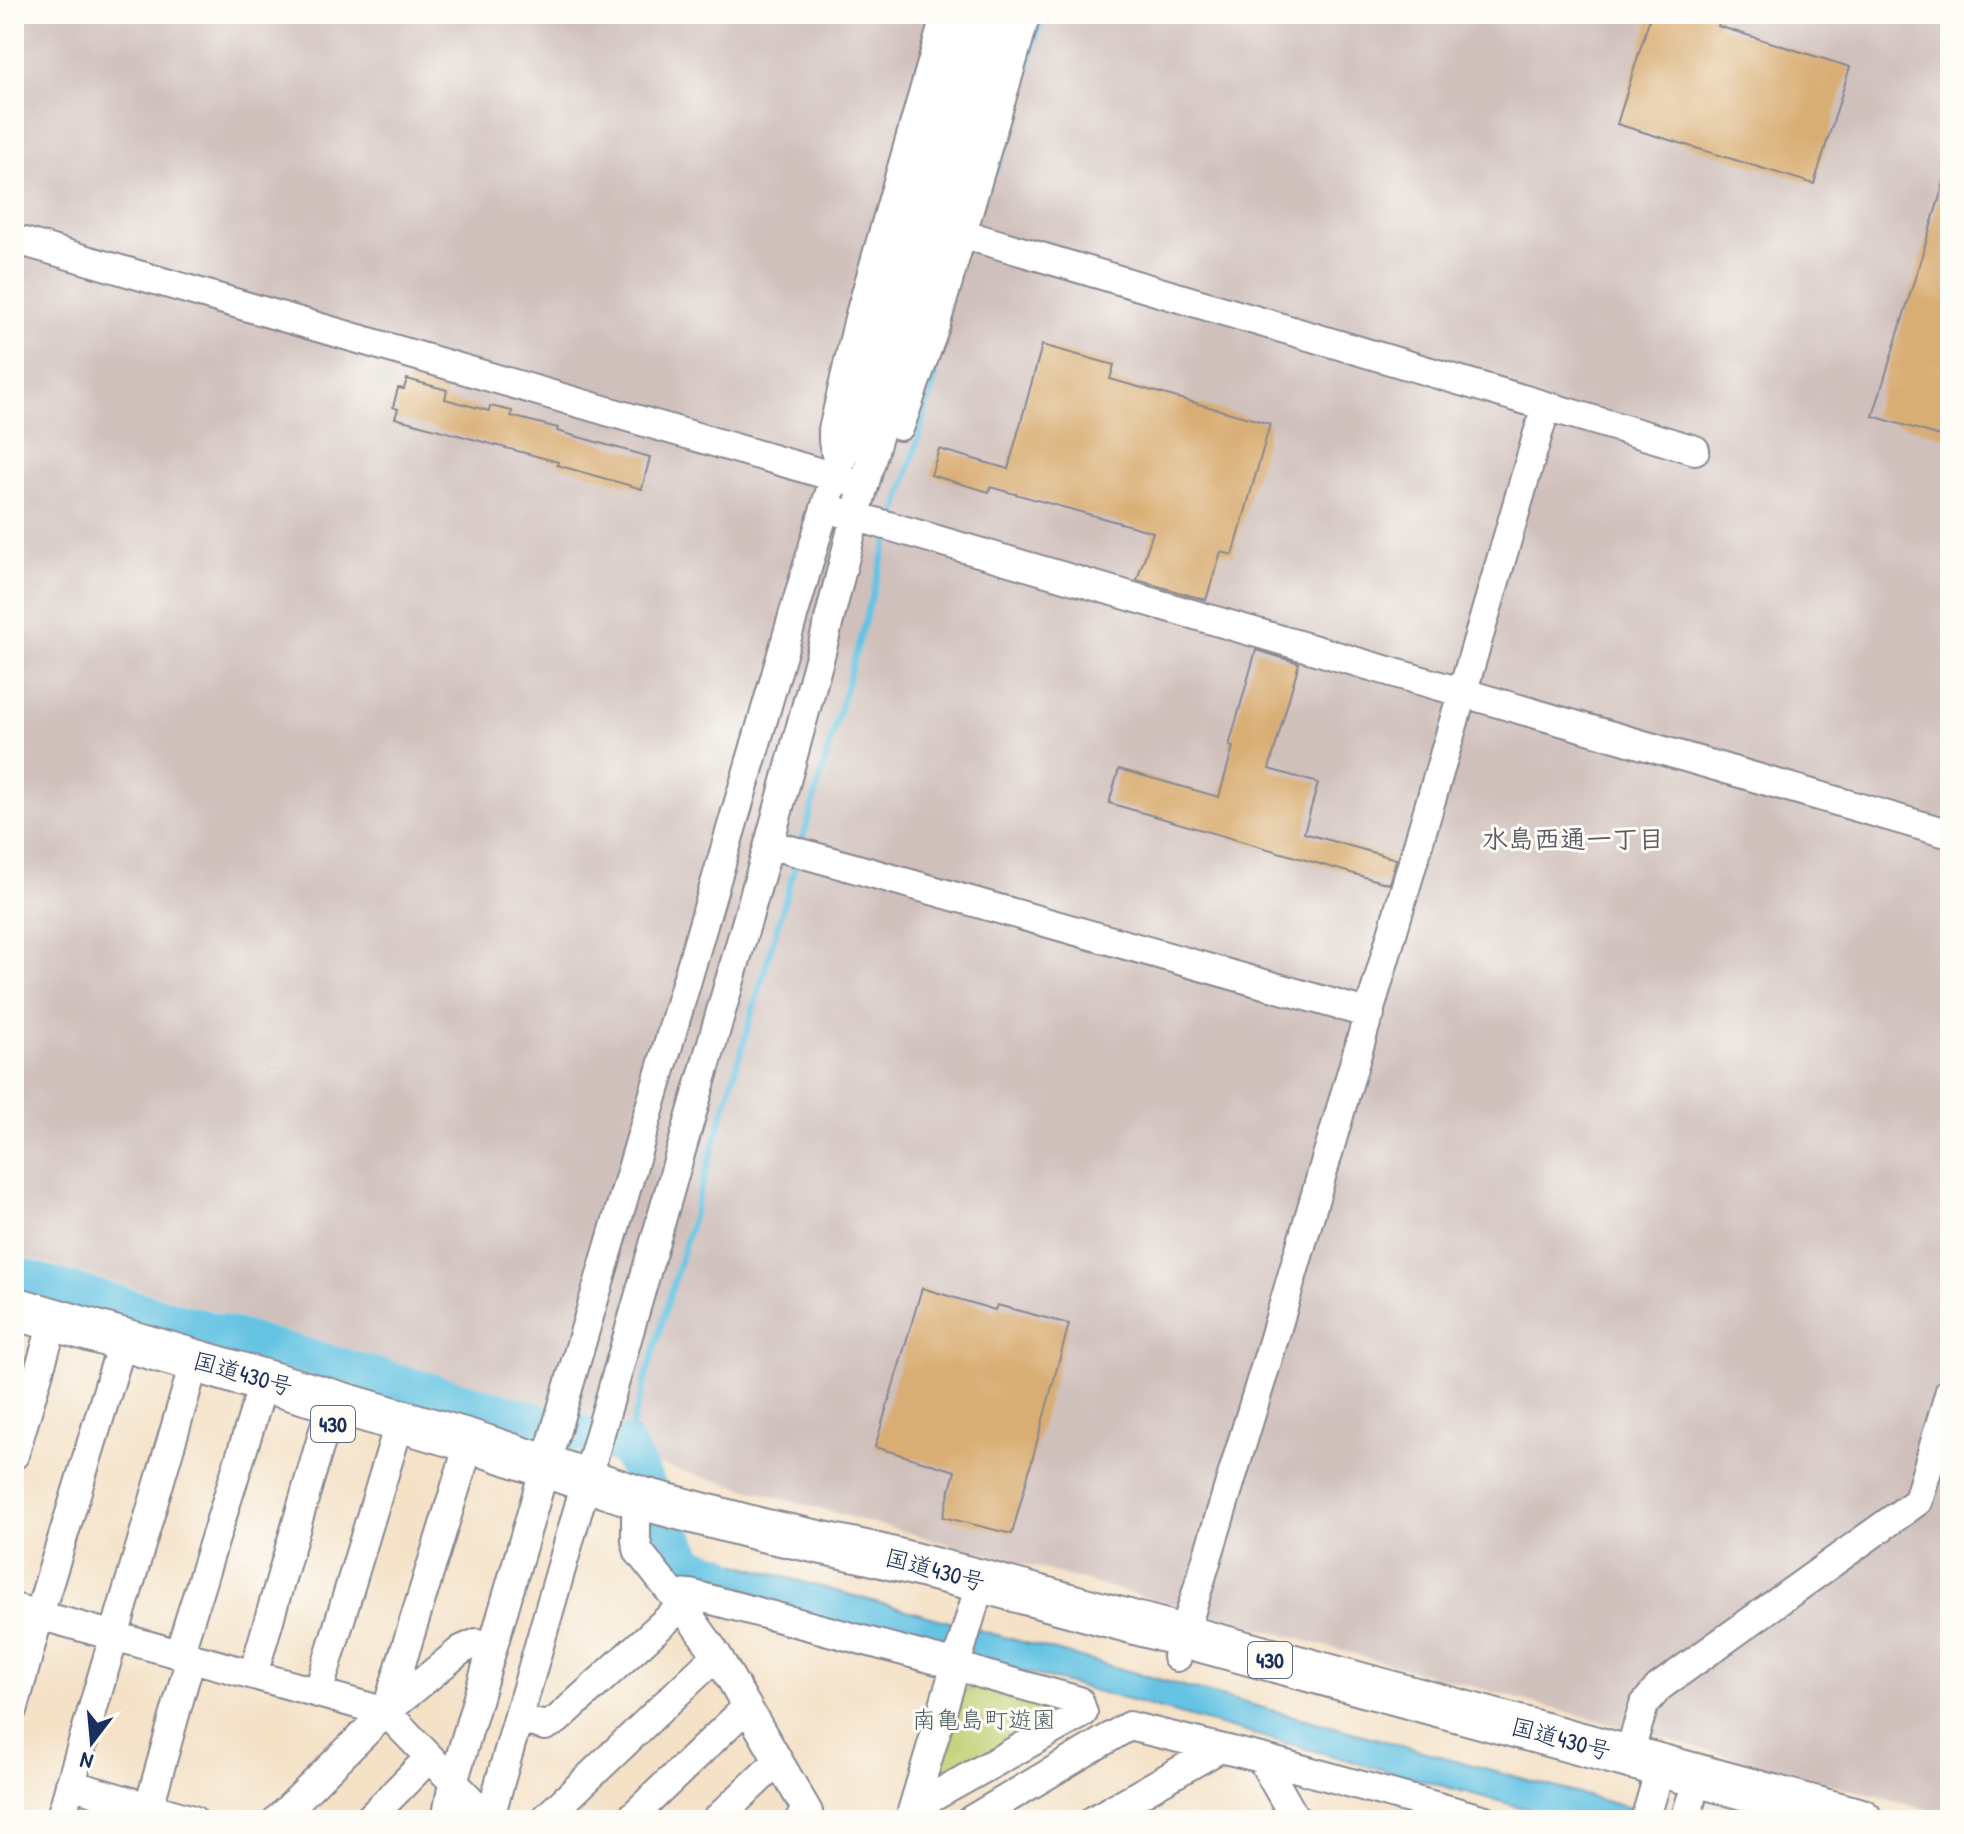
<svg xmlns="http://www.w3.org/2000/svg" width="1964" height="1834" viewBox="0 0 1964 1834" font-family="'Patrick Hand','Klee One',sans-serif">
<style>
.industrial{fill:#d0c0bc}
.green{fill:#c0ce6f;stroke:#6e7e66;stroke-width:2}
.water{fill:#65c3e3;stroke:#4079a0;stroke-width:2}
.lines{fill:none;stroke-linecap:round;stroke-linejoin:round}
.stream{stroke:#65c3e3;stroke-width:6}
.river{stroke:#65c3e3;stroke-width:38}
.building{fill:#d9ae74}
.minor-casing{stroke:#888892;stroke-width:32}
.highway-casing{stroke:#888892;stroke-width:46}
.minor{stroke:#fff;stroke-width:28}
.highway{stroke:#fff;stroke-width:42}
.labels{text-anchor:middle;stroke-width:6;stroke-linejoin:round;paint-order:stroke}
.shield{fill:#fdfcf7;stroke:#5f6c8c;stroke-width:2}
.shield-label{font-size:22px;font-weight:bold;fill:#1b2f5e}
.street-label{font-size:24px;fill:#1b2f5e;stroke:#fdfcf7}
.park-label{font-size:24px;fill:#4d5f63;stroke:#fdfcf7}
.neighbourhood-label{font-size:26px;font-weight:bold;fill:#5e5b66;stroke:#fdfcf7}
</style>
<rect width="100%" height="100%" fill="#fdfcf7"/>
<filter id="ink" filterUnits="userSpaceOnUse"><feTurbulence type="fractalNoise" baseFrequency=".0125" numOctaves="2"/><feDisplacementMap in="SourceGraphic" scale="16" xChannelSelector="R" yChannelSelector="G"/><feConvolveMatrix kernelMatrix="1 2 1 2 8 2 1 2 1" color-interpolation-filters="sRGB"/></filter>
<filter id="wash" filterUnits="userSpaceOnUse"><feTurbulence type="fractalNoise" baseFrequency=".006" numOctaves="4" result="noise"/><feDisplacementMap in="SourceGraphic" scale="32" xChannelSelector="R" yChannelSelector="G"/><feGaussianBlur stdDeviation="1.8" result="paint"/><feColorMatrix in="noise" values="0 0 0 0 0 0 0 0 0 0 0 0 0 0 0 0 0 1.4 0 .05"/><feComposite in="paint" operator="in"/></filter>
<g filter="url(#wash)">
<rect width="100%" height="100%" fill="#f4e1c6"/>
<!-- industrial -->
<path class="industrial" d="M14,14H1950V1816L652,1463L636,1437L637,1431L14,1254Z"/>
<!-- green -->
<path class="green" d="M982,1684L1059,1706L1058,1716L931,1786L958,1693Z
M80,1794L170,1820H72Z"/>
<!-- water -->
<path class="water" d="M627,1428L637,1431L636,1437L652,1463L624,1455L620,1452Z
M664,1544L1663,1817L1674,1816L1683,1820H1568L981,1660L689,1583C675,1576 670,1558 664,1544Z"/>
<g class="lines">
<!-- stream -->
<path class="stream" d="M997,170L1043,14
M895,518L936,377
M801,845L890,533
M14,1262L553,1414
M568,1418L596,1426
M629,1436L797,859"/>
<!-- river -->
<path class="river" d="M14,1275L626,1447L689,1565L720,1574"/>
</g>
<g id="blocks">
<!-- building -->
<path class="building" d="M1651,14H1721L1718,26L1850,67L1814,184L1617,124Z
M1946,176L1950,177V439L1873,416Z
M1042,345L1114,365L1110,379L1270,424L1233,555L1221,552L1206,600L1137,580L1153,532L990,487L989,492L931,475L939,449L1008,469Z
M407,379L447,390L445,399L489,411L490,406L512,411L511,416L558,428L557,431L650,457L642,489L557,465L558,462L395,418L398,409L393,407L398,388L404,389Z
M1256,650L1299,663L1269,769L1318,783L1304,833L1396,859L1389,884L1109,803L1119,769L1219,797L1233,747L1229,746Z
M922,1288L995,1310L997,1305L1069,1324L1012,1534L943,1517L955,1471L875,1447Z"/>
</g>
</g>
<g filter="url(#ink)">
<use href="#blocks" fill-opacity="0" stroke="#888892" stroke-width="2"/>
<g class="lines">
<!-- minor casing -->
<g class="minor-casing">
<path id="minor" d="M963,234L1695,450
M14,239L852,482
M900,426L935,326L1026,14
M837,459L833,441V430L859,318L946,14
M837,511L1950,834
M769,844L1370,1014
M14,1455L54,1320
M636,1517V1541L639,1552L682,1606L717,1655L808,1812L799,1820
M674,1596L690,1594L956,1665L982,1674L1079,1701L1083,1713L913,1808
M14,1608L386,1712L490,1820
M179,1654L264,1381
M1177,1657L1274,1338L1546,406
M253,1675L333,1399
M318,1693L400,1421
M14,1707L39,1615L123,1340
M386,1712L470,1441
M519,1719L545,1726L557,1720L682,1606
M1628,1757L1644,1705L1659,1687L1918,1501L1950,1391
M1261,1758L1296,1820
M70,1784L193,1820
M149,1807L191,1657
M911,1815L981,1581
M60,1820L195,1361
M277,1820L386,1712L461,1650L477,1643L492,1646
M368,1820L429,1758
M446,1820L453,1783L817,534L835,476L852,434L974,14
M489,1820L769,844L820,656L855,517L999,14
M544,1820L717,1655
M629,1820L747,1707
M716,1820L778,1761
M971,1820L1129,1726L1261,1758L1485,1820
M1094,1820L1220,1748
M1645,1820L1661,1766
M1685,1820L1691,1800"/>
</g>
<!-- highway casing -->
<g class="highway-casing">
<path id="highway" d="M14,1308L470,1441L640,1498L762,1530L870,1553L981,1581L1861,1820"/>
</g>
<!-- minor -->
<use href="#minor" class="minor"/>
<!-- highway -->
<use href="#highway" class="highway"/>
</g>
</g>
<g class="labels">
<!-- shield labels -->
<g class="shield">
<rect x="311" y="1406" width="44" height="36" rx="6"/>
<rect x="1248" y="1642" width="44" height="36" rx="6"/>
</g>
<g class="shield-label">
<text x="333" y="1432">430</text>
<text x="1270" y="1668">430</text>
</g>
<!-- street labels -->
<g class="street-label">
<text transform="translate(243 1374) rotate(16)" y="8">国道430号</text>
<text transform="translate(935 1570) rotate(15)" y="8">国道430号</text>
<text transform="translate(1561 1739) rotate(15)" y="8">国道430号</text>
</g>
<!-- park labels -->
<g class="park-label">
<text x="984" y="1728">南亀島町遊園</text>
</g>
<!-- neighbourhood labels -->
<g class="neighbourhood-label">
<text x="1573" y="848">水島西通一丁目</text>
</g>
</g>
<!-- margin -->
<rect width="1964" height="1834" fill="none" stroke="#fdfcf7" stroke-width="48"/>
<!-- north arrow -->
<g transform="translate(92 1742) rotate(196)" stroke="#fdfcf7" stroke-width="6" paint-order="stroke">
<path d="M0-6L14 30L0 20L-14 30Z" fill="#1b2f5e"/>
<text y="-12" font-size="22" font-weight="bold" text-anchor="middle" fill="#1b2f5e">N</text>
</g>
</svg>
